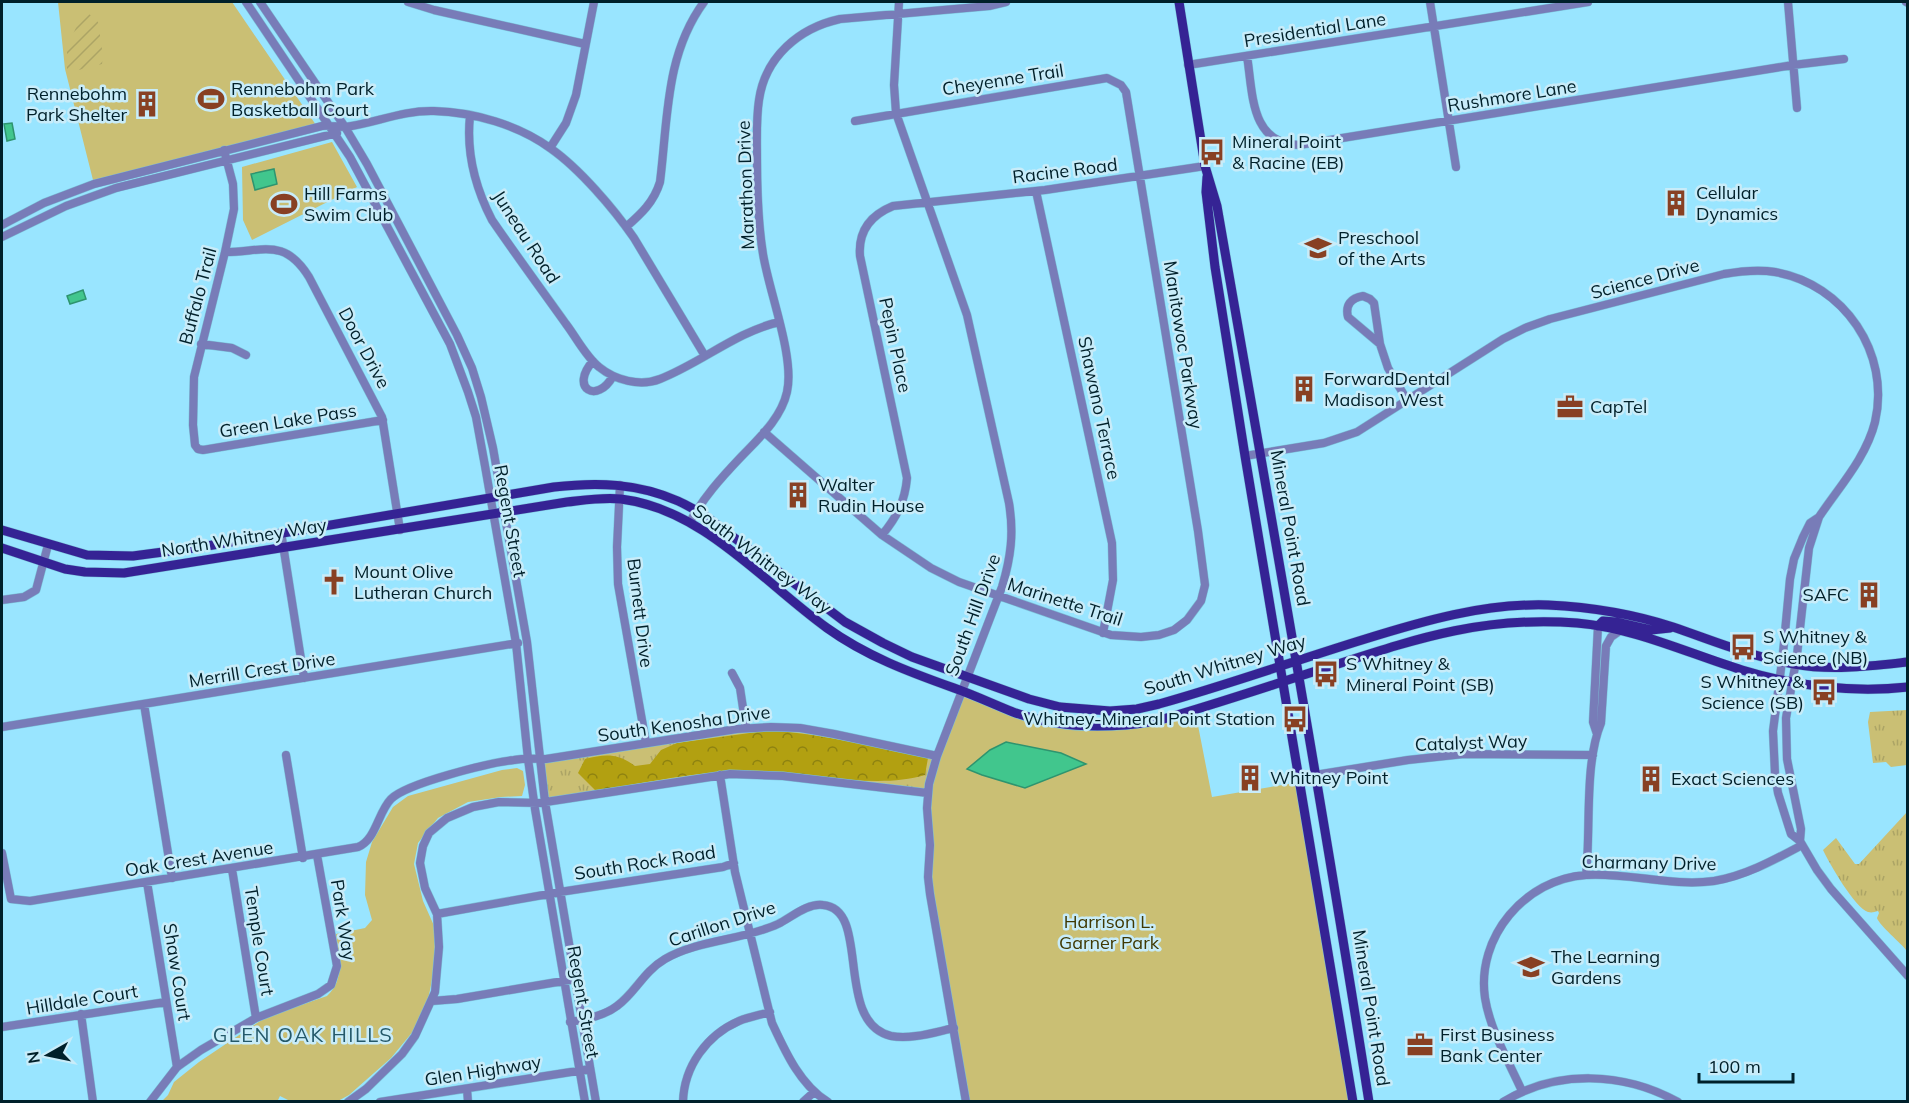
<svg xmlns="http://www.w3.org/2000/svg" width="1909" height="1103" viewBox="0 0 1909 1103" font-family="Mulish,sans-serif">
<style>
.grass{fill:url(#grass-tufts)}
.forest{fill:url(#forest-crowns)}
.park{fill:#cabf74}
.garden{fill:url(#garden-furrows)}
.water{fill:#41c68d;stroke:#2e946f;stroke-width:1.5}
.lines{fill:none;stroke-linecap:round;stroke-linejoin:round}
.minor-casing{stroke:#7dc2d9;stroke-width:9}
.major-casing{stroke:#7dc2d9;stroke-width:10}
.minor{stroke:#787cb8;stroke-width:8}
.major{stroke:#352394;stroke-width:9}
.labels{text-anchor:middle;stroke-width:5;stroke-linejoin:round;paint-order:stroke}
.street-label{font-size:18px;fill:#00202a;stroke:#c8ecf9}
.poi-label{font-size:18px;fill:#00202a;stroke:#c8ecf9;text-anchor:start}
.park-label{font-size:18px;fill:#3f3802;stroke:#c8ecf9}
.neighbourhood-label{font-size:20px;letter-spacing:1.5px;fill:#24596a;stroke:#c8ecf9}
</style>
<defs>
<pattern id="grass-tufts" width="24" height="20" patternUnits="userSpaceOnUse" patternTransform="scale(1.5)"><rect width="24" height="20" fill="#cabf74"/><path d="M3 7l-1-3M5 7V3M7 7l1-3M15 17l-1-3M17 17v-4M19 17l1-3" fill="none" stroke="#aca465"/></pattern>
<pattern id="forest-crowns" width="20" height="18" patternUnits="userSpaceOnUse" patternTransform="scale(1.5)"><rect width="20" height="18" fill="#b2a011"/><path d="M2 6a3 3 0 1 1 6 0M12 15a3 3 0 1 1 6 0" fill="none" stroke="#8e8210"/></pattern>
<pattern id="garden-furrows" width="10" height="10" patternUnits="userSpaceOnUse" patternTransform="scale(1.5)"><rect width="10" height="10" fill="#cabf74"/><path d="M-1 1l2-2M0 10L10 0M9 11l2-2" fill="none" stroke="#aca465"/></pattern>
</defs>
<rect width="100%" height="100%" fill="#99e5ff"/>
<!-- grass -->
<path class="grass" d="M1907,710V765L1891,767L1886,762L1873,763L1868,722L1870,712Z
M771,727L937,756L928,793L751,774L545,802L539,759Z
M1907,812V951C1901,943 1879,925 1877,918L1879,913L1878,911C1874,912 1872,913 1868,912C1855,908 1829,863 1823,850L1836,838L1855,864H1859Z"/>
<!-- forest -->
<path class="forest" d="M771,730C824,735 876,746 928,758L925,775C876,790 807,772 756,771C702,770 649,782 596,791L578,773L585,759C606,754 617,753 635,766L650,764L661,750L677,743Z"/>
<!-- park -->
<path class="park" d="M58,2H232L316,125L93,180L65,69Z
M332,142L357,187L252,240L243,220L242,167Z
M962,691L1015,713L1112,727L1195,710L1212,797L1300,782L1353,1101H966L930,894L928,793Z
M517,768L523,771L525,785L522,796L501,797L468,802L438,818L418,843L414,864L423,901L435,928V965L428,1000L415,1029L391,1058L349,1095L338,1101H290L280,1096L277,1102H161L168,1095L174,1082L199,1062L266,1017L327,996C345,980 339,956 336,934L365,928L372,920L365,895L366,862L372,842L393,807L408,796L502,770Z"/>
<!-- garden -->
<path class="garden" d="M87,12L98,22L103,56L102,64L67,73V48L82,14Z"/>
<!-- water -->
<path class="water" d="M12,123L15,139L7,141L4,124Z
M274,169L277,184L255,190L251,174Z
M83,290L86,299L70,304L67,296Z
M1006,742L1061,753L1086,764L1025,788L982,775L967,769L990,750Z"/>
<g class="lines">
<!-- minor casing -->
<g class="minor-casing">
<path id="minor" d="M246,2L350,157L450,344L468,392L476,417L485,466L516,643L528,759L535,809L585,1102
M260,2L345,127L367,164L457,335L472,368L481,397L493,448L527,642L545,802L596,1102
M408,2L434,10L585,44
M899,2L894,85L896,113L967,315L1009,503C1014,533 1011,557 1002,587L937,756L929,784L927,808L930,845L928,877L930,894L966,1102
M1430,2L1456,167
M1788,2L1797,108
M1906,2L1908,3
M1247,56C1253,93 1250,144 1299,145L1793,65L1844,59
M1188,65L1588,2
M470,116C466,153 475,187 492,220C516,255 541,289 566,324C576,337 586,357 599,367C615,380 640,387 660,379C701,363 736,332 779,322
M550,148L566,123L576,95L594,2
M224,150L233,184L234,209L225,252L194,377L193,425L195,445L198,449L203,450L383,420
M1036,191L1112,543L1113,580L1103,633
M2,225L44,203L94,184L322,126C330,125 337,127 345,127C375,123 403,110 434,111C474,112 518,125 550,148C579,168 614,209 634,238L705,356
M626,227C641,214 654,202 660,182C668,119 665,55 704,2
M2,237L66,206L116,188L337,133
M225,252C263,252 284,237 309,277L382,417L400,530
M1363,296L1370,299L1374,303L1380,344L1348,317C1345,305 1351,298 1363,296Z
M201,344L232,348L246,355
M1380,344L1388,368L1407,400
M593,361C569,388 597,405 613,376
M764,432L882,535L931,568L959,582L1111,635L1141,637L1159,635L1174,630L1187,620L1201,601L1205,585L1198,531L1126,92L1121,85L1107,78L855,121
M1245,456L1324,443L1357,432L1503,339L1525,328L1550,319L1724,274C1741,271 1758,269 1775,272C1844,284 1891,353 1875,422C1866,458 1839,487 1819,517L1810,523L1803,537L1794,559L1790,579L1783,653L1773,731L1775,774L1778,793L1791,834L1800,841L1817,870L1831,889L1908,976
M620,485L617,547L618,584L646,743
M690,522C703,498 721,478 740,458C758,439 781,419 787,392C795,357 769,292 763,254C758,223 757,191 757,159C757,140 756,119 759,100C765,57 799,28 840,19L989,6L1006,2
M281,532L304,678
M882,535C897,517 905,501 907,478L860,256C858,231 871,215 893,206L1045,190L1205,166
M2,600L24,597L36,590L48,545
M732,673L740,688L746,728
M144,704L172,878
M2,727L518,643
M1597,734L1593,722L1598,626
M286,755L303,858
M720,775L735,872L772,1023C785,1051 800,1085 828,1102
M1315,775L1408,760L1464,754L1593,755
M1800,841L1801,829L1787,759L1786,718L1797,655L1809,548L1819,517
M2,853L11,899L30,901L358,847C376,840 378,812 391,799C407,783 489,763 514,760C525,758 535,759 546,759L737,729L771,727L800,728L834,734L937,756
M232,869L256,1018
M1586,875C1591,830 1584,764 1601,723L1606,646L1611,637L1621,630
M147,882L177,1067
M437,914L560,892L723,867L734,863
M432,1001L457,999L575,979
M81,1014L93,1102
M570,1022C586,1019 604,1016 617,1006C636,992 643,972 665,959C697,940 744,940 778,924C792,917 807,903 823,905C872,909 833,1022 891,1036C911,1040 935,1032 954,1028
M2,1027L166,1002
M467,1089L468,1102
M1522,1091C1509,1062 1490,1030 1485,998C1476,937 1525,879 1586,875C1628,872 1671,887 1714,881C1745,876 1774,860 1802,845
M150,1102L177,1067L201,1050L256,1018L318,994L331,985L337,966L317,855
M348,1102L366,1089L402,1054L415,1036L435,992L439,947L437,914L425,888L420,863L423,846L429,833L447,818L473,807L499,802L539,803L730,774L783,776L928,793
M380,1102L590,1069
M683,1102C684,1066 707,1035 739,1021C749,1017 760,1015 770,1012
M803,1102L814,1092
M1503,1102C1557,1069 1624,1072 1678,1102"/>
</g>
<!-- major casing -->
<g class="major-casing">
<path id="major" d="M1179,2L1205,166L1217,206C1269,505 1322,802 1369,1102
M1207,177L1206,192L1215,267L1245,456L1353,1102
M2,530L87,555L133,556L201,547L554,487C597,482 637,483 678,501C687,505 695,510 703,514L845,622L883,643L912,657L1029,699L1060,707L1110,711L1137,709L1159,704C1227,685 1294,661 1362,640C1423,621 1484,603 1548,605C1591,607 1633,614 1673,627C1714,641 1752,657 1794,664C1831,671 1870,666 1908,662
M2,548L65,569L85,572L124,573L567,502C585,500 603,497 621,499C703,509 763,582 827,628C866,656 909,672 954,688C974,695 993,704 1013,712C1059,729 1108,729 1156,721C1217,704 1277,683 1338,664C1421,637 1487,616 1577,623C1635,628 1687,653 1742,670C1794,686 1853,693 1908,687
M1598,626L1603,621L1616,622L1651,630L1670,628"/>
</g>
<!-- minor -->
<use href="#minor" class="minor"/>
<!-- major -->
<use href="#major" class="major"/>
</g>
<!-- icons -->
<defs>
<g id="stadium-bare" transform="scale(2.07)"><path d="M0-5a6.5 5 0 1 0 0 10a6.5 5 0 1 0 0-10ZM-3.5-1.8h7v3.6h-7Z" fill="#884023" stroke="#c8ecf9" stroke-width="2.5" paint-order="stroke"/></g>
<g id="building-bare" transform="scale(2.07)"><path d="M-4-6H4V6H1V3H-1V6H-4ZM-2.5-4.3h1.7v1.8h-1.7ZM.8-4.3h1.7v1.8H.8ZM-2.5-1h1.7V.8h-1.7ZM.8-1h1.7V.8H.8Z" fill="#884023" stroke="#c8ecf9" stroke-width="2.5" paint-order="stroke"/></g>
<g id="bus-bare" transform="scale(2.07)"><path d="M-5-6H5V4H4V6H2V4H-2V6H-4V4H-5ZM-3.5-4V0h7V-4ZM-3.5 1.2v1.5H-2V1.2ZM2 1.2v1.5H3.5V1.2Z" fill="#884023" stroke="#c8ecf9" stroke-width="2.5" paint-order="stroke"/></g>
<g id="school-bare" transform="scale(2.07)"><path d="M0-5L7-2L0 1L-7-2ZM-4 1L0 2.5L4 1V4Q0 6-4 4Z" fill="#884023" stroke="#c8ecf9" stroke-width="2.5" paint-order="stroke"/></g>
<g id="office-bare" transform="scale(2.07)"><path d="M-6-3h4V-5.5h4V-3h4V5H-6ZM-1-4.5V-3h2v-1.5ZM-6 0V1H6V0Z" fill="#884023" stroke="#c8ecf9" stroke-width="2.5" paint-order="stroke"/></g>
<g id="church-bare" transform="scale(2.07)"><path d="M-1.2-6h2.4v3.5h3.3v2.4h-3.3V6h-2.4V-.1h-3.3v-2.4h3.3Z" fill="#884023" stroke="#c8ecf9" stroke-width="2.5" paint-order="stroke"/></g>
</defs>
<g fill-rule="evenodd">
<use href="#stadium-bare" x="211" y="99"/>
<use href="#building-bare" x="147" y="104"/>
<use href="#bus-bare" x="1212" y="152"/>
<use href="#building-bare" x="1676" y="203"/>
<use href="#stadium-bare" x="284" y="204"/>
<use href="#school-bare" x="1318" y="248"/>
<use href="#building-bare" x="1304" y="389"/>
<use href="#office-bare" x="1570" y="407"/>
<use href="#building-bare" x="798" y="495"/>
<use href="#church-bare" x="334" y="582"/>
<use href="#building-bare" x="1869" y="595"/>
<use href="#bus-bare" x="1743" y="647"/>
<use href="#bus-bare" x="1326" y="674"/>
<use href="#bus-bare" x="1824" y="692"/>
<use href="#bus-bare" x="1295" y="719"/>
<use href="#building-bare" x="1250" y="778"/>
<use href="#building-bare" x="1651" y="779"/>
<use href="#school-bare" x="1531" y="967"/>
<use href="#office-bare" x="1420" y="1045"/>
</g>
<g class="labels">
<!-- street labels -->
<g class="street-label">
<text transform="translate(1315 30) rotate(-9)" y="6">Presidential Lane</text>
<text transform="translate(1003 80) rotate(-9)" y="6">Cheyenne Trail</text>
<text transform="translate(1512 96) rotate(-9)" y="6">Rushmore Lane</text>
<text transform="translate(1065 171) rotate(-7)" y="6">Racine Road</text>
<text transform="translate(746 185) rotate(-92)" y="6">Marathon Drive</text>
<text transform="translate(526 237) rotate(57)" y="6">Juneau Road</text>
<text transform="translate(1645 279) rotate(-15)" y="6">Science Drive</text>
<text transform="translate(198 296) rotate(-75)" y="6">Buffalo Trail</text>
<text transform="translate(895 345) rotate(78)" y="6">Pepin Place</text>
<text transform="translate(1183 345) rotate(81)" y="6">Manitowoc Parkway</text>
<text transform="translate(364 348) rotate(62)" y="6">Door Drive</text>
<text transform="translate(1099 408) rotate(78)" y="6">Shawano Terrace</text>
<text transform="translate(288 421) rotate(-9)" y="6">Green Lake Pass</text>
<text transform="translate(510 521) rotate(80)" y="6">Regent Street</text>
<text transform="translate(1290 528) rotate(80)" y="6">Mineral Point Road</text>
<text transform="translate(244 538) rotate(-9)" y="6">North Whitney Way</text>
<text transform="translate(762 559) rotate(37)" y="6">South Whitney Way</text>
<text transform="translate(1065 602) rotate(18)" y="6">Marinette Trail</text>
<text transform="translate(640 613) rotate(83)" y="6">Burnett Drive</text>
<text transform="translate(973 615) rotate(-70)" y="6">South Hill Drive</text>
<text transform="translate(1225 665) rotate(-17)" y="6">South Whitney Way</text>
<text transform="translate(262 670) rotate(-9)" y="6">Merrill Crest Drive</text>
<text transform="translate(684 724) rotate(-8)" y="6">South Kenosha Drive</text>
<text transform="translate(1471 743) rotate(-2)" y="6">Catalyst Way</text>
<text transform="translate(199 859) rotate(-9)" y="6">Oak Crest Avenue</text>
<text transform="translate(645 863) rotate(-9)" y="6">South Rock Road</text>
<text transform="translate(1649 863) rotate(1)" y="6">Charmany Drive</text>
<text transform="translate(343 920) rotate(81)" y="6">Park Way</text>
<text transform="translate(722 924) rotate(-18)" y="6">Carillon Drive</text>
<text transform="translate(259 941) rotate(81)" y="6">Temple Court</text>
<text transform="translate(177 972) rotate(81)" y="6">Shaw Court</text>
<text transform="translate(82 1000) rotate(-9)" y="6">Hilldale Court</text>
<text transform="translate(583 1002) rotate(80)" y="6">Regent Street</text>
<text transform="translate(1371 1008) rotate(81)" y="6">Mineral Point Road</text>
<text transform="translate(483 1071) rotate(-9)" y="6">Glen Highway</text>
</g>
<!-- poi labels -->
<g class="poi-label">
<text x="231" y="95">Rennebohm Park<tspan x="231" dy="21">Basketball Court</tspan></text>
<text x="127" y="100" text-anchor="end">Rennebohm<tspan x="127" dy="21">Park Shelter</tspan></text>
<text x="1232" y="148">Mineral Point<tspan x="1232" dy="21">&amp; Racine (EB)</tspan></text>
<text x="1696" y="199">Cellular<tspan x="1696" dy="21">Dynamics</tspan></text>
<text x="304" y="200">Hill Farms<tspan x="304" dy="21">Swim Club</tspan></text>
<text x="1338" y="244">Preschool<tspan x="1338" dy="21">of the Arts</tspan></text>
<text x="1324" y="385">ForwardDental<tspan x="1324" dy="21">Madison West</tspan></text>
<text x="1590" y="413">CapTel</text>
<text x="818" y="491">Walter<tspan x="818" dy="21">Rudin House</tspan></text>
<text x="354" y="578">Mount Olive<tspan x="354" dy="21">Lutheran Church</tspan></text>
<text x="1849" y="601" text-anchor="end">SAFC</text>
<text x="1763" y="643">S Whitney &amp;<tspan x="1763" dy="21">Science (NB)</tspan></text>
<text x="1346" y="670">S Whitney &amp;<tspan x="1346" dy="21">Mineral Point (SB)</tspan></text>
<text x="1804" y="688" text-anchor="end">S Whitney &amp;<tspan x="1804" dy="21">Science (SB)</tspan></text>
<text x="1275" y="725" text-anchor="end">Whitney-Mineral Point Station</text>
<text x="1270" y="784">Whitney Point</text>
<text x="1671" y="785">Exact Sciences</text>
<text x="1551" y="963">The Learning<tspan x="1551" dy="21">Gardens</tspan></text>
<text x="1440" y="1041">First Business<tspan x="1440" dy="21">Bank Center</tspan></text>
</g>
<!-- park labels -->
<g class="park-label">
<text x="1109" y="928">Harrison L.<tspan x="1109" dy="21">Garner Park</tspan></text>
</g>
<!-- neighbourhood labels -->
<g class="neighbourhood-label">
<text x="303" y="1042">GLEN OAK HILLS</text>
</g>
</g>
<!-- border -->
<rect width="1909" height="1103" fill="none" stroke="#00202a" stroke-width="6"/>
<!-- north arrow -->
<g transform="translate(48 1055) rotate(261)" stroke="#c8ecf9" stroke-width="4.5" paint-order="stroke">
<path d="M0-4.5L10 22L0 15L-10 22Z" fill="#00202a"/>
<text y="-9" font-size="16" font-weight="bold" text-anchor="middle" fill="#00202a">N</text>
</g>
<!-- scale -->
<path d="M1699 1073v9h94v-9" fill="none" stroke="#00202a" stroke-width="3"/>
<text x="1708" y="1073" font-size="18" fill="#00202a" stroke="#c8ecf9" stroke-width="4.5" paint-order="stroke">100 m</text>
</svg>
